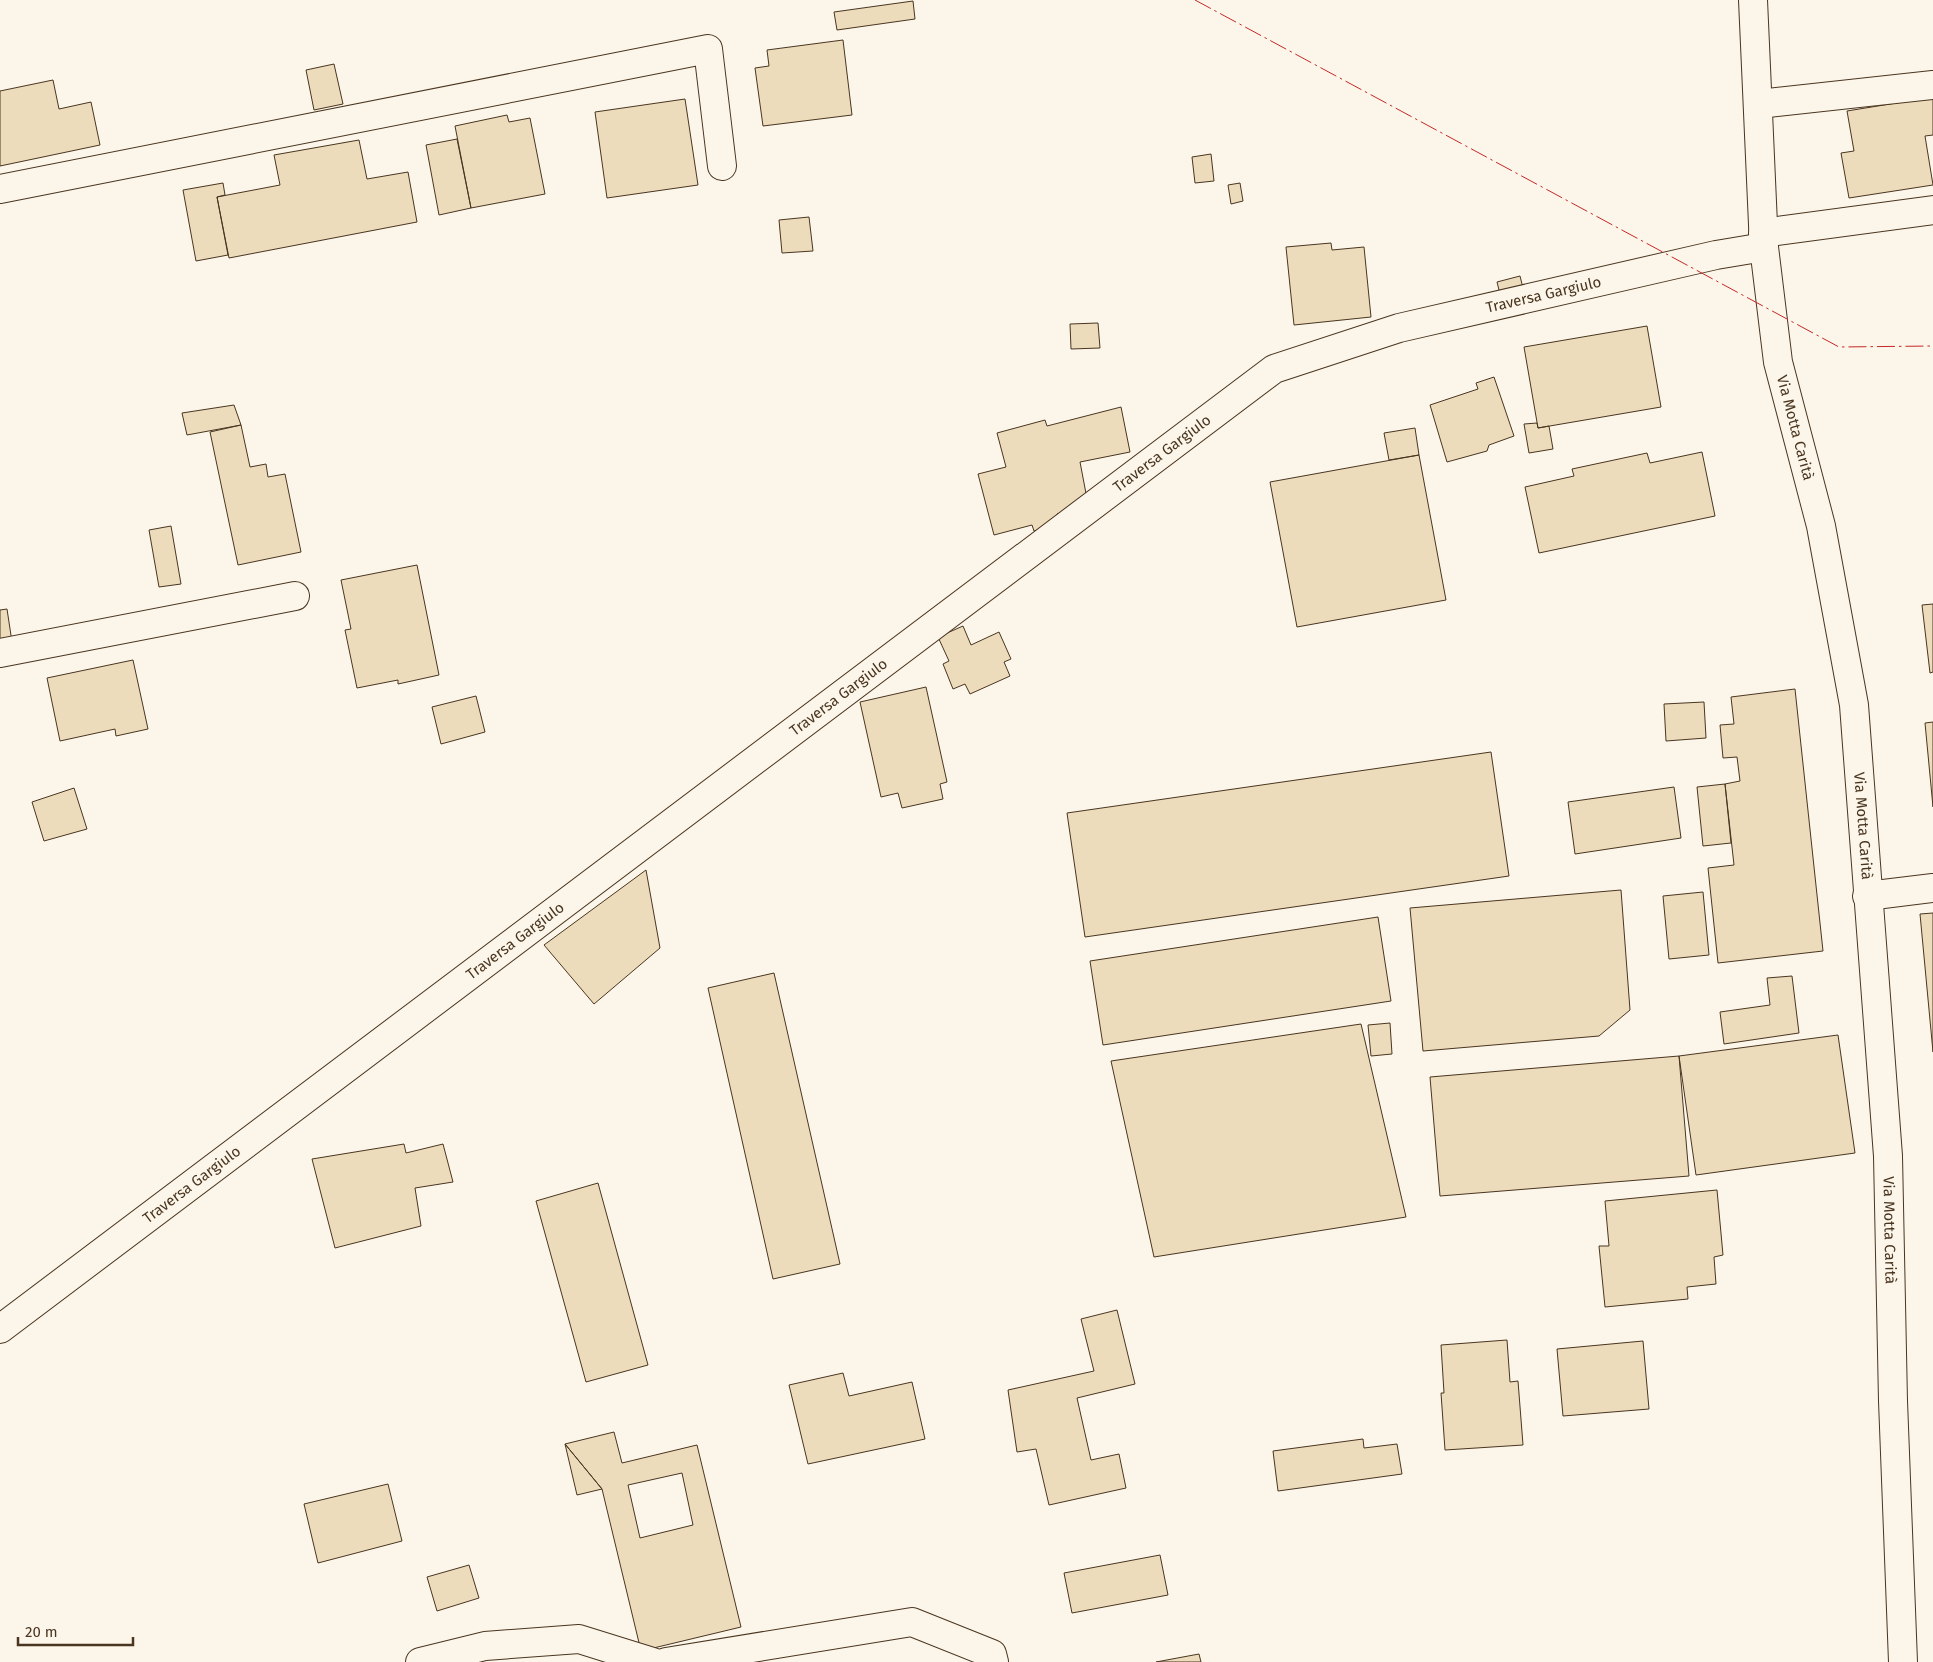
<svg xmlns="http://www.w3.org/2000/svg" width="1933" height="1662" viewBox="0 0 1933 1662" font-family="'Fira Sans',sans-serif">
<style>
.building{fill:#ecdcbc;stroke:#4a3520;fill-rule:evenodd}
.lines{fill:none;stroke-linecap:round;stroke-linejoin:round}
.minor-casing{stroke:#4a3520;stroke-width:30}
.minor{stroke:#fbf6e9;stroke-width:28}
.power{stroke:#c62828;stroke-width:1;stroke-dasharray:18 4 2.5 4;stroke-linecap:butt}
.labels{text-anchor:middle;stroke-width:4;stroke-linejoin:round;paint-order:stroke}
.street-label{font-size:15px;fill:#4a3520;stroke:#fbf6e9}
</style>
<rect width="100%" height="100%" fill="#fbf6e9"/>
<!-- building -->
<path class="building" d="M913,1L915,19L837,30L834,12Z
M843,40L852,115L763,126L755,68L769,66L767,50Z
M334,64L343,104L314,110L306,70Z
M53,80L59,109L91,102L100,145L0,166V91Z
M1933,97V135L1925,136L1933,185L1849,198L1841,153L1854,151L1847,111Z
M685,99L698,185L607,198L595,112Z
M507,115L509,122L530,118L545,194L471,208L455,126Z
M457,139L471,208L439,215L426,145Z
M359,140L367,179L408,172L417,222L229,258L217,197L280,185L274,155Z
M1211,154L1214,181L1195,183L1192,157Z
M223,183L225,195L217,197L228,255L196,261L183,190Z
M1240,183L1243,201L1231,204L1228,185Z
M809,217L813,251L782,253L779,220Z
M1331,243L1332,250L1364,247L1371,317L1294,325L1286,247Z
M1520,276L1525,296L1502,302L1497,282Z
M1098,323L1100,348L1071,349L1070,324Z
M1647,326L1661,407L1538,428L1524,347Z
M1494,377L1514,436L1489,445L1487,451L1447,462L1430,405L1478,389L1476,383Z
M234,405L241,425L187,435L182,413Z
M1121,407L1130,452L1080,462L1088,504L1057,514L1060,524L1034,531L1032,525L994,535L978,474L1006,467L997,433L1045,420L1047,426Z
M1537,423L1538,428L1549,426L1553,449L1529,453L1524,424Z
M241,425L250,467L266,464L268,477L285,474L301,552L238,565L210,432Z
M1415,428L1419,455L1389,460L1384,433Z
M1702,452L1715,516L1539,553L1525,487L1574,476L1572,469L1647,453L1650,463Z
M1419,455L1446,600L1297,627L1270,482Z
M171,526L181,584L159,587L149,530Z
M417,565L439,675L398,684V680L357,688L345,630L351,629L341,580Z
M1933,604V672L1930,673L1922,605Z
M7,609L12,642L0,644V610Z
M963,626L971,645L999,632L1011,659L1004,662L1010,676L970,694L965,684L953,689L943,664L949,661L938,637Z
M133,660L148,729L116,736L115,729L60,741L47,678Z
M926,687L947,782L940,784L943,799L902,808L898,793L881,797L860,702Z
M1795,689L1823,951L1718,963L1708,868L1734,865L1725,784L1740,781L1737,757L1723,758L1720,725L1734,724L1731,697Z
M476,696L485,732L441,744L432,707Z
M1704,702L1706,738L1666,741L1664,704Z
M1933,722V807L1925,723Z
M1491,752L1509,876L1085,937L1067,813Z
M1725,784L1731,843L1703,846L1697,787Z
M1674,787L1681,838L1575,854L1568,802Z
M74,788L87,829L44,841L32,802Z
M646,870L660,948L594,1004L544,945Z
M1621,890L1630,1010L1599,1036L1423,1051L1410,908Z
M1703,892L1709,955L1669,959L1663,896Z
M1933,913V1052L1920,914Z
M1378,917L1391,1001L1103,1045L1090,961Z
M774,973L840,1264L773,1279L708,988Z
M1792,976L1799,1033L1724,1044L1720,1012L1770,1005L1767,978Z
M1390,1023L1392,1054L1371,1056L1368,1025Z
M1361,1024L1406,1217L1154,1257L1111,1061Z
M1838,1035L1855,1153L1696,1175L1679,1056Z
M1679,1056L1689,1176L1440,1196L1430,1077Z
M404,1144L406,1153L443,1144L453,1182L415,1188L421,1226L335,1248L312,1159Z
M598,1183L648,1365L586,1382L536,1201Z
M1717,1190L1723,1255L1714,1257L1716,1284L1687,1287L1688,1299L1605,1307L1599,1246H1609L1605,1201Z
M1117,1310L1135,1384L1077,1398L1091,1460L1119,1454L1126,1488L1049,1505L1036,1449L1017,1452L1008,1390L1094,1371L1081,1319Z
M1507,1340L1510,1382L1518,1381L1523,1445L1445,1450L1441,1393H1444L1441,1345Z
M1643,1341L1649,1409L1563,1416L1557,1349Z
M843,1373L849,1396L912,1382L925,1439L808,1464L789,1385Z
M614,1432L622,1463L697,1445L741,1627L641,1651L602,1489L565,1444ZM682,1473L693,1525L640,1538L628,1485Z
M1363,1439L1364,1448L1397,1444L1402,1474L1278,1491L1273,1451Z
M565,1444L602,1489L577,1495Z
M388,1484L402,1541L318,1563L304,1504Z
M1160,1555L1168,1595L1072,1613L1064,1573Z
M469,1565L479,1598L437,1611L427,1577Z
M1199,1654L1201,1662H1156Z"/>
<g class="lines">
<!-- minor casing -->
<g class="minor-casing">
<g id="minor">
<path id="s1" d="M1753,0L1764,247L1778,362L1821,526L1854,705L1888,1156L1893,1401L1903,1662"/>
<path d="M1759,104L1933,85"/>
<path d="M0,189L708,49L722,166"/>
<path d="M1763,233L1933,210"/>
<path d="M0,653L295,596"/>
<path d="M1867,896L1933,888"/>
<path id="s2" d="M0,1329L1274,369L1399,328L1716,255L1764,247"/>
<path d="M420,1662L485,1646L579,1639L653,1662"/>
<path d="M666,1662L912,1622L992,1654L994,1662"/>
</g>
</g>
<!-- minor -->
<use href="#minor" class="minor"/>
<!-- power -->
<path class="power" d="M1195,0L1839,347L1933,346"/>
</g>
<g class="labels">
<!-- street labels -->
<g class="street-label">
<text dy="5" stroke="none"><textPath href="#s2" startOffset="1875">Traversa Gargiulo</textPath></text>
<text dy="5" stroke="none"><textPath href="#s1" startOffset="431">Via Motta Carità</textPath></text>
<text dy="5" stroke="none"><textPath href="#s2" startOffset="1455">Traversa Gargiulo</textPath></text>
<text dy="5" stroke="none"><textPath href="#s2" startOffset="1050">Traversa Gargiulo</textPath></text>
<text dy="5" stroke="none"><textPath href="#s1" startOffset="836">Via Motta Carità</textPath></text>
<text dy="5" stroke="none"><textPath href="#s2" startOffset="645">Traversa Gargiulo</textPath></text>
<text dy="5" stroke="none"><textPath href="#s2" startOffset="240">Traversa Gargiulo</textPath></text>
<text dy="5" stroke="none"><textPath href="#s1" startOffset="1241">Via Motta Carità</textPath></text>
</g>
</g>
<!-- scale -->
<path d="M18 1637v8h115v-8" fill="none" stroke="#4a3520" stroke-width="2.5"/>
<text x="25" y="1637" font-size="15" fill="#4a3520" stroke="#fbf6e9" stroke-width="4" paint-order="stroke">20 m</text>
</svg>
